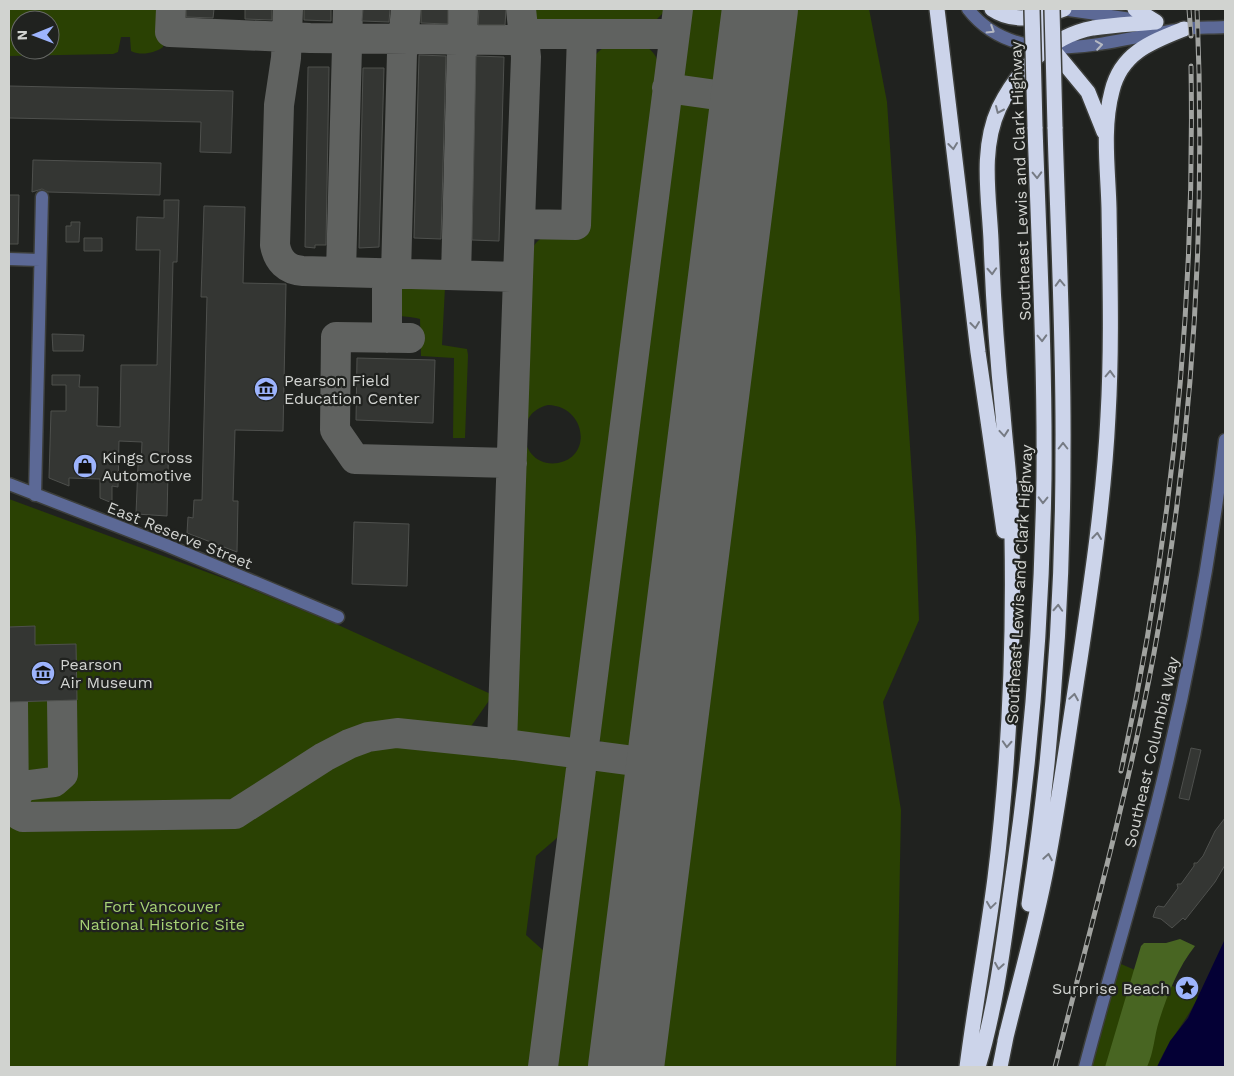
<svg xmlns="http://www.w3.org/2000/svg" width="1234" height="1076" viewBox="0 0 1234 1076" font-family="'Work Sans',sans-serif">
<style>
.green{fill:#2a4103;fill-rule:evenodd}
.forest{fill:#486522}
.water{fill:#040035}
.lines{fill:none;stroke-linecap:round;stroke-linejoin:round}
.taxiway{stroke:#606260;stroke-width:30}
.runway{stroke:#606260;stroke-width:76}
.building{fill:#343633;stroke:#4e504d}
.minor-casing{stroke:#3c3e3b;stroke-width:15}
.highway-casing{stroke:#3c3e3b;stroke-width:18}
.minor{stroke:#5c6996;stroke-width:12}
.highway{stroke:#ccd4ea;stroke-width:15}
.rail-casing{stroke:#a1a3a0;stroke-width:5}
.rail{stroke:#20221f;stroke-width:3;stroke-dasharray:9;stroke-linecap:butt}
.highway-bridge-casing{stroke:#3c3e3b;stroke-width:18;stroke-linecap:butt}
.highway-bridge{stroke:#ccd4ea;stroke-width:15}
.oneway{stroke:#b4b8c2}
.oneway2{stroke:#767b84}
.labels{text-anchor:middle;stroke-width:4.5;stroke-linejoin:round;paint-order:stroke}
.street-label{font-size:16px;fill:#d1d3d0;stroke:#20221f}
.poi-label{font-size:16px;fill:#d1d3d0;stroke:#20221f;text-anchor:start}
.park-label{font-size:16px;fill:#a8d376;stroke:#20221f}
</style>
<rect width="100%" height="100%" fill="#20221f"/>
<!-- green -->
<path class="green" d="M9,9H166L163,47C155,53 141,56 131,51L130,37H121L118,52L113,54L9,56ZM20,20H50V50H20Z
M526,9H667L657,19L647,23L534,24L528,20Z
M685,9H745L735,86C718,88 692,90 679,76Z
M776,9H869L887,102L916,536L919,620L883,702L901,810L896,1067H642Z
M619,42C646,42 661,50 660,79L577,734L573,742C556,747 527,743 512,734L510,724L528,264C534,227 556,235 585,235L590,66C595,51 605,45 619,42ZM548,405C586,406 593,457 558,463C520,469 511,413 548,405Z
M677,101H706L732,108L653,734C631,755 596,760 595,720L670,127Z
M403,285L445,287L442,345L467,349L468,355L465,438H453L454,358L421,356L420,319C397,313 393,324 394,292Z
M9,499L239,584L336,624L493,695L455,749L572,765L573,773L565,831L536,856L526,935L545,952L549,960L536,1067H9Z
M606,765C625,764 637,779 645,796L611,1067H551L586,789L591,775Z
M1114,961L1198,997C1186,1022 1167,1042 1157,1067H1085Z"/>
<!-- forest -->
<path class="forest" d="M1180,939L1195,946C1178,967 1167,996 1159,1021C1154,1037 1154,1052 1147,1067H1105L1141,946L1144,943H1166Z"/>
<!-- water -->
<path class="water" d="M1225,939V1067H1157L1170,1041L1188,1018Z"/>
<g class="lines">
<!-- taxiway -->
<path class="taxiway" d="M171,9L170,32L310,38L509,40L536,34H674
M288,9L286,58L279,105L275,245C278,261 287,270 303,271L518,277L526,57L521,9
M667,88L738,98L745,105L746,113
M521,224L576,225L582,34
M341,272L348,9
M396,273L402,53L406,9
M456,275L463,9
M387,338V273
M410,338L336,337L335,430L355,459L512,463
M13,702L14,809L19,815L23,817L235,814L324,757L349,744L368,737L397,733L514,745L665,765
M502,744L518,277
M14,800L23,786L54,782L63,774L62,700
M543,1067L678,9"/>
<!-- runway -->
<path class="runway" d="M626,1067L760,9"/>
</g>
<!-- building -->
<path class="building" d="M186,9H214L213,18L186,17Z
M245,9H272V20L245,19Z
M304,9H331V21L304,20Z
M363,9H390L389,22L362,21Z
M421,9H448V24L421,23Z
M479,9H506L505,25H478Z
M419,55L446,56L441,239L414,238Z
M476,56L504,57L499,241L472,240Z
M308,67H329L326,245H315V248L305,247Z
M363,68H384L379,247L359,248Z
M9,86L233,91L231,153L200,152L201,122L9,118Z
M33,160L161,163L160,195L48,192L42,189L32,192Z
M9,195H19L18,244H9Z
M164,200H179L177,262H173L167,516L136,514L138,465H141L142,442L119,441L118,487L112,486V503L100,498V479L69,478V486L49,478L51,411H66V385H52V375H80L79,387H98L97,426L120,427L121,365H157L160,250H136L137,217L164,218Z
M204,206L245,207L243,283L286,284L283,431L235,430L233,501H238L237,552L187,533L188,517L193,518L194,500H202L207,297H201Z
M71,222H80L79,242H66V226H71Z
M84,238H102V251H84Z
M52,334L84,335L83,351H53Z
M357,358L435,360L433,423L356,420Z
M354,522L409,524L407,586L352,584Z
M35,626V645L76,644L77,700L9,702V627Z
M1191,748L1201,750L1189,800L1179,798Z
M1225,818V865L1215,882L1185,920L1183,918L1172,928L1161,919L1153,917L1156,908L1158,906L1164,907L1178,888L1177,884H1181L1194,866V863H1197L1203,856L1215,831Z"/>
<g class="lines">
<!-- minor casing -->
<g class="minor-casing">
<path id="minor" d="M968,9C1019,75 1115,38 1183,29C1197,27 1211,28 1225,27
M1062,9L1138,20
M9,259L40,260
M9,484L166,545L338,617
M35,495L42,197
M1085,1067C1108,979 1135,892 1157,804C1187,684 1210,562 1225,440"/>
</g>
<!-- highway casing -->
<g class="highway-casing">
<path id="highway" d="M937,9L978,352L1004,531
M992,9C1014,24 1041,18 1064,9
M1135,9L1156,22
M1030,10L1050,46L1088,92L1104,132
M1029,904C1052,754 1063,603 1063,452C1064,343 1058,235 1055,127
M1005,1041C1019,983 1036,924 1047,865C1060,797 1069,728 1080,659C1092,579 1104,498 1108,416C1112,347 1110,278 1109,208C1108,170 1102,128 1112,91C1121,53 1151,42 1184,29
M967,1067C975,1004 987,941 995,878C1009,765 1014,650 1012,536C1012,495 1006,454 1003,414C997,356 993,298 991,240C989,197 980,149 999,108C1017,71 1050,36 1093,28C1113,25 1135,24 1156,22
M978,1067C998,1001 1005,930 1015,862C1033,735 1042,606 1044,478C1045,361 1039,244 1035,127
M1000,1067L1007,1032"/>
</g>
<!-- minor -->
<use href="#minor" class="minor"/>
<!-- highway -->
<use href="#highway" class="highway"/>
<!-- rail casing -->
<g class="rail-casing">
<path id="rail" d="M1189,9L1191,36
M1121,771C1172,540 1195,303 1191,66
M1055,1067C1090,930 1128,793 1154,653C1193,441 1206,224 1197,9"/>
</g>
<!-- rail -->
<use href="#rail" class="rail"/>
<!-- highway-bridge casing -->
<g class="highway-bridge-casing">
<path id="highway-bridge" d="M1032,9L1035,127
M1052,9L1055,127"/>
</g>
<!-- highway-bridge -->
<use href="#highway-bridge" class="highway-bridge"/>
</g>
<!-- one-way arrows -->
<defs><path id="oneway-chevron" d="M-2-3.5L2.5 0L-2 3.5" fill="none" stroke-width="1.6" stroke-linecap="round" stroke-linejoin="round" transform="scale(1.25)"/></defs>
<g class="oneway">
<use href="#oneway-chevron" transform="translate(991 30) rotate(32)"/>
<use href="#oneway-chevron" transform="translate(1099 45) rotate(-9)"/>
</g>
<g class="oneway2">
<use href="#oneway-chevron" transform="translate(999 110) rotate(114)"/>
<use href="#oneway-chevron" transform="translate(953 146) rotate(83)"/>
<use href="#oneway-chevron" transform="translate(1037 175) rotate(88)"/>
<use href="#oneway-chevron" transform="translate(992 271) rotate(87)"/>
<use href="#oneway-chevron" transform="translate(1060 283) rotate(-92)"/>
<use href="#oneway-chevron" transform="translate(975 325) rotate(83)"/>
<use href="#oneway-chevron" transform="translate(1042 338) rotate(88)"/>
<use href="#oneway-chevron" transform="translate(1110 374) rotate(-88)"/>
<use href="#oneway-chevron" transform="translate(1004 433) rotate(85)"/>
<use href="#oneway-chevron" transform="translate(1063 446) rotate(-90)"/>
<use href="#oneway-chevron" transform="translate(1043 500) rotate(91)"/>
<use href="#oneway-chevron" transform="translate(1097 536) rotate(-84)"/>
<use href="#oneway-chevron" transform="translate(1058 608) rotate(-87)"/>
<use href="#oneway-chevron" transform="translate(1074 697) rotate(-81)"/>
<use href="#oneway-chevron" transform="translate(1007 744) rotate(93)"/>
<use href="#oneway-chevron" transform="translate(1048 857) rotate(-80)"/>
<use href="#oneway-chevron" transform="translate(991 905) rotate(98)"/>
<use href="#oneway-chevron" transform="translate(999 966) rotate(99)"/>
</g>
<!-- icons -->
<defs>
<g id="museum-disc" transform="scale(1.25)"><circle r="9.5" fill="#9db4fd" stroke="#20221f"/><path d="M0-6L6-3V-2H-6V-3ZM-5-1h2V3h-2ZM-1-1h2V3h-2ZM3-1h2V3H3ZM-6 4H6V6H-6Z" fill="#111"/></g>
<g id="shop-disc" transform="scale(1.25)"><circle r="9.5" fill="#9db4fd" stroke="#20221f"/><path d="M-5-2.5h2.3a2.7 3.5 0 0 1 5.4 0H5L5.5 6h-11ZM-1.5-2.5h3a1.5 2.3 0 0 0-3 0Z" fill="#111"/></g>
<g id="sight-disc" transform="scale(1.25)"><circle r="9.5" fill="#9db4fd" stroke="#20221f"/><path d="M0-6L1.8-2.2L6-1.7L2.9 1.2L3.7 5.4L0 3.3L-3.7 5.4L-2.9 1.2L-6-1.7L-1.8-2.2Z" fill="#111"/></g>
</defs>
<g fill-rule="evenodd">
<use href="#museum-disc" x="266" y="389"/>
<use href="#shop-disc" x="85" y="466"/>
<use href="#museum-disc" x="43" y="673"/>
<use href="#sight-disc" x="1187" y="988"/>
</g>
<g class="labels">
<!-- street labels -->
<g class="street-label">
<text transform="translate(1020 181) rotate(-92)" y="6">Southeast Lewis and Clark Highway</text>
<text transform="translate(180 535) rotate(22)" y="6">East Reserve Street</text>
<text transform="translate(1019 584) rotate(-87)" y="6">Southeast Lewis and Clark Highway</text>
<text transform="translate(1151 752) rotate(-77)" y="6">Southeast Columbia Way</text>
</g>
<!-- poi labels -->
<g class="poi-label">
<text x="284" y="386">Pearson Field<tspan x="284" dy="18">Education Center</tspan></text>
<text x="102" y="463">Kings Cross<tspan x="102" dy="18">Automotive</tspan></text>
<text x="60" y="670">Pearson<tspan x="60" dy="18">Air Museum</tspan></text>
<text x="1170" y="994" text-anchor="end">Surprise Beach</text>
</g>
<!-- park labels -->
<g class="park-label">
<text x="162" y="912">Fort Vancouver<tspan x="162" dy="18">National Historic Site</tspan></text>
</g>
</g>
<!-- border -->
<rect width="1234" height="1076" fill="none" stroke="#d1d3d0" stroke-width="20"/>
<!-- north arrow -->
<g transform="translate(35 35) rotate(269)"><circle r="24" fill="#20221f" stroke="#676966"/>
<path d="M0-4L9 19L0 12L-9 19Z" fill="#9db4fd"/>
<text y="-8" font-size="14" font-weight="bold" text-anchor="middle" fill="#d1d3d0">N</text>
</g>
</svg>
